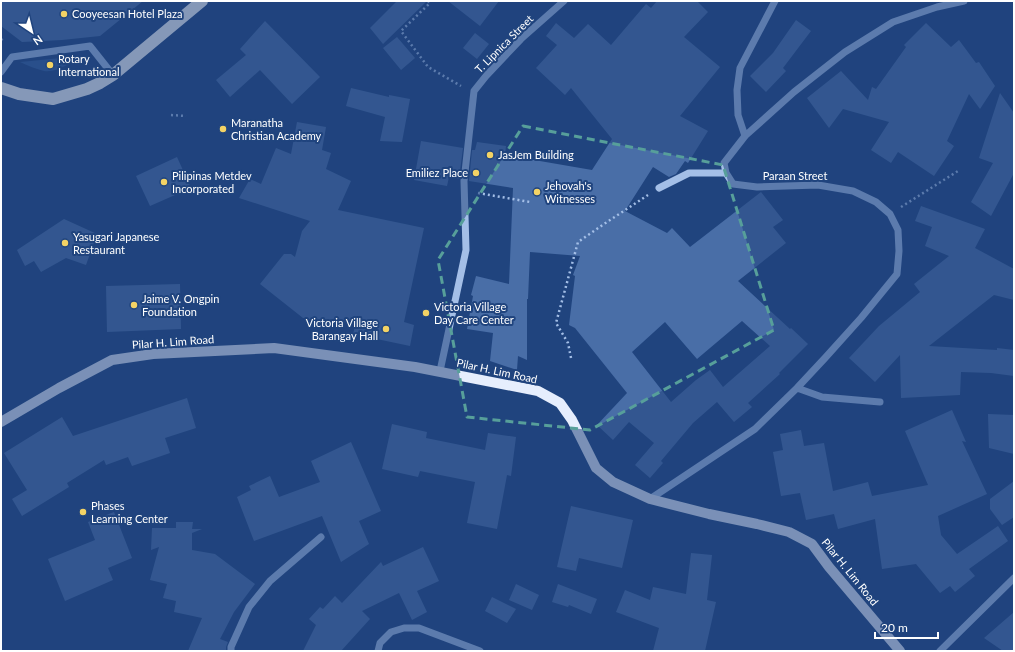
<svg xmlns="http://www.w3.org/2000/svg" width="1015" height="652" viewBox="0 0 1015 652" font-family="Lato,sans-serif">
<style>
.green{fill:#335d9c}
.building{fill:#496ea7;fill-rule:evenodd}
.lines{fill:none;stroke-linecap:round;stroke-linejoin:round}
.path{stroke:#a4bfe7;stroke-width:2.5;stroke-dasharray:2 3;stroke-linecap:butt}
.minor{stroke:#a4bfe7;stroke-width:7}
.major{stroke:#e6eefd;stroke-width:10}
.highway{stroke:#fff;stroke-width:12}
.marked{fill:none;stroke:#579f9a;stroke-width:3;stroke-dasharray:8 5;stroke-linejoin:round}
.poi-dot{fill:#f4d365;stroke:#20447e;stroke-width:1.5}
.labels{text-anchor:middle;stroke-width:4;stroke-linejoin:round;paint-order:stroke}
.poi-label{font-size:11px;fill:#fff;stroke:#20447e;text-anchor:start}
.street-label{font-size:11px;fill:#fff;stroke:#20447e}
</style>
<rect width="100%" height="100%" fill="#20447e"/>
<!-- green -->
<path class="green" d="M82,56C72,62 57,73 44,71C36,69 28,66 20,62Z"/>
<!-- building -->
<path class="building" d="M1,1H143L100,36L62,40L22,42L1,26Z
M397,1H427L383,44L370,28Z
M448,1H499L480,26Z
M657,1H697L708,12L684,37L720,67L680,116L708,131L688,163L685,161L676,174L669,177L653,167L625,211L667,233L672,228L690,247L761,192L783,220L773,227L786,243L738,281L790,329L791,328L808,344L779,373L780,374L748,403L752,407L734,422L717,402L693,423L661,461L663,463L650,478L635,465L654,443L629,422L613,440L597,425L627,393L575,328L569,325L575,276L573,275L580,256L530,252L528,299H527V360L518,356L517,370L490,361L493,333L467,329L473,296L471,295L476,276L509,284L513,188L469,181L472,150H475L477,142L506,146L505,155L592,170L612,139L571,88L565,95L536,68L557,45L546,36L556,23L574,38L588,24L611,45L646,4L651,8ZM742,321L770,346L723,387L710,370L696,380L671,402L632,352L665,322L697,359Z
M796,20L811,31L783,68L786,71L766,92L750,76L773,53Z
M265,21L320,77L292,104L260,70L230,97L216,80L246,55L240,49Z
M926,23L951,47L959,40L976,63L979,62L995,86L980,109L969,94L947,141L954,146L934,176L898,152L891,163L871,150L889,122L843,109L829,128L807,98L841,71L868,100L872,87L876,89L906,47L904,45Z
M475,33L489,44L477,59L463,48Z
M397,37L415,58L401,70L383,48Z
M351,88L389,97V95L410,99L402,142L380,141L385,117L346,106Z
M1000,93L1014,113V173L991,216L971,202L993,163L979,158Z
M297,122L326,127L322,150L331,153L326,169L351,181L338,210L424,228L404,322L414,325L410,346L353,334L356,323L317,321L303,318L260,284L284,254H291L295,257L302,231L310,221L239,198L250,179L261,184L276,148L291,154Z
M421,141L463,148L459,179L449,177L447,186L414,180Z
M177,157L191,188L150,206L136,176Z
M921,206L985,229L975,248L1014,269V300L994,295L929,346L997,350V348L1014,350V376L991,373L961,372L960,395L901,398L900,355L875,382L849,358L879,326L920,292L914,284L949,256L925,246L932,227L915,221Z
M64,219L97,234L86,265L66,258L41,272L34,261L25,266L17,250Z
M180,284L181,329L107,332L106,286Z
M187,398L196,428L165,438L170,453L132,466L128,457L106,465L104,460L67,483L69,487L22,516L12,499L27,490L4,453L62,417L73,436Z
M952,410L966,442L962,441L987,494L938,516L941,535L957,554L998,526L1008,541L969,569L975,576L955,592L950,586L940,593L916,564L882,569L875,519L838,529L834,514L806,520L800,493L781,496L773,452L783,450L780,434L801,430L804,446L824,443L833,491L868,482L872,496L928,485L905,431Z
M988,414L1014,415V454L989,448Z
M392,424L427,432L426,438L485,450L488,433L516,437L511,476L507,475L497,529L467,523L475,482L420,471L418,477L382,469Z
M351,442L381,511L359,521L369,544L341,562L322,516L254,541L237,497L251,490L249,486L270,476L279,497L320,482L311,461Z
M1014,481V517L1002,525L990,509V499Z
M571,506L633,520L622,568L579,558L576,571L557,567Z
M114,512L132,558L108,568L113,580L65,601L48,559L95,540L88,522Z
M176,522H193L192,529H202L192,533V550L215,554L255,584L234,612L220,639L228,642L226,647V651H188L202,618L174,612L176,601L163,598L167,584L150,580L159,547L151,550L152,528H176Z
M423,547L439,581L417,591L427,612L412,620L399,593L362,611L370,619L341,651H303L316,625L309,619L320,607L323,609L335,596L342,603L381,562L383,566Z
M691,553L712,555L707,600L716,602L705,651H653L659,628L616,612L625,590L650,600L653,587L686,594Z
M516,584L539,595L532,610L509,600Z
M558,584L597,599L591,614L569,605L568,607L552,602Z
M492,597L516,609L507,623L485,611Z
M1014,612V651H1003L984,638Z"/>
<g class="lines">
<!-- path -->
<path class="path" d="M428,1L430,3L401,31L428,67L461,86
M1,39L5,42
M171,115L186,116
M478,193L530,202
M901,207L958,171
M571,358L568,343L556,323L578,242L604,224L648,195"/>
<!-- minor -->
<path class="minor" d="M1,72L12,57L90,46L113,75
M745,136L738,115L737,90L740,68L775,1
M659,188L689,173H726
M440,371L466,250L464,181L474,91L486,76L521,39L564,1
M797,388L822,397L880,402
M650,499L755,429L797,388L825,358L861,318L897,274L899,251L898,230L890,214L876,202L853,191L818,185L757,187L733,184L726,173L724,163L745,136L794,92L845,52L893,22L937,7L964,1
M231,651V647L249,607L270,581L321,537
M378,651L380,643L391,632L404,628H419L480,651
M940,651L1014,578"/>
<!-- major -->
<path class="major" d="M1,422L59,388L112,360L153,354L274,348L415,367L538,391L560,403L572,420L596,468L613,482L650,499L709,514L757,524L789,532L812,544L829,567L900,651"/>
<!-- highway -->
<path class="highway" d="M1,88L19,94L53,99L87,89L100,83L113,75L202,1"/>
</g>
<!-- marked area -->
<path d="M0 0H1015V652H0ZM523,126L723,165L774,330L590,430L467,417L438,260Z" fill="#20447e" fill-opacity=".55" fill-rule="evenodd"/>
<path class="marked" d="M523,126L723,165L774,330L590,430L467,417L438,260Z"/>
<!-- markers -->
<g class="poi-dot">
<circle cx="64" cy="14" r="4"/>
<circle cx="50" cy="65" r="4"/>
<circle cx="223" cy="129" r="4"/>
<circle cx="490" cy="155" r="4"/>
<circle cx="476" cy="173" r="4"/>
<circle cx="164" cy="182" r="4"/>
<circle cx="537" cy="192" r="4"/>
<circle cx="65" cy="243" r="4"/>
<circle cx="134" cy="305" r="4"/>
<circle cx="426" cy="313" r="4"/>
<circle cx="386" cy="329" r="4"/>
<circle cx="83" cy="512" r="4"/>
</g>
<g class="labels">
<!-- poi labels -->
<g class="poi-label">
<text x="72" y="18">Cooyeesan Hotel Plaza</text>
<text x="58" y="63">Rotary<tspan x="58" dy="13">International</tspan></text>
<text x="231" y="127">Maranatha<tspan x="231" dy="13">Christian Academy</tspan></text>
<text x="498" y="159">JasJem Building</text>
<text x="468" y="177" text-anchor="end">Emiliez Place</text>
<text x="172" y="180">Pilipinas Metdev<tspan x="172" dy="13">Incorporated</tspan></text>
<text x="545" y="190">Jehovah's<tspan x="545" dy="13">Witnesses</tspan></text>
<text x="73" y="241">Yasugari Japanese<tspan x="73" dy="13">Restaurant</tspan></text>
<text x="142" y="303">Jaime V. Ongpin<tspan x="142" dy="13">Foundation</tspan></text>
<text x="434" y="311">Victoria Village<tspan x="434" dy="13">Day Care Center</tspan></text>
<text x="378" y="327" text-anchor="end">Victoria Village<tspan x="378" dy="13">Barangay Hall</tspan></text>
<text x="91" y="510">Phases<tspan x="91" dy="13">Learning Center</tspan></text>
</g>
<!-- street labels -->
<g class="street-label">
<text transform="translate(504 44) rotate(-45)" y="4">T. Lipnica Street</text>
<text x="795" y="180">Paraan Street</text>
<text transform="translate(173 342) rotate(-4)" y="4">Pilar H. Lim Road</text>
<text transform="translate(497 371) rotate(12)" y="4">Pilar H. Lim Road</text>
<text transform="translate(850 572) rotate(51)" y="4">Pilar H. Lim Road</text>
</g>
</g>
<!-- border -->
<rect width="1015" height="652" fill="none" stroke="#ffffff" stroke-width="4"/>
<!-- north arrow -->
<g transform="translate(32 32) rotate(145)" stroke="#20447e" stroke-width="3" paint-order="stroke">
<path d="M0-3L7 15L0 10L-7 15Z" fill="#ffffff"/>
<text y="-6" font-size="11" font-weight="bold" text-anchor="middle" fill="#ffffff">N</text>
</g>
<!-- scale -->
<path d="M875 632v6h63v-6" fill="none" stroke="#ffffff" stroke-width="2"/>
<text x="881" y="632" font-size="12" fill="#ffffff" stroke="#20447e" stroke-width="3" paint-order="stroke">20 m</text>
</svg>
